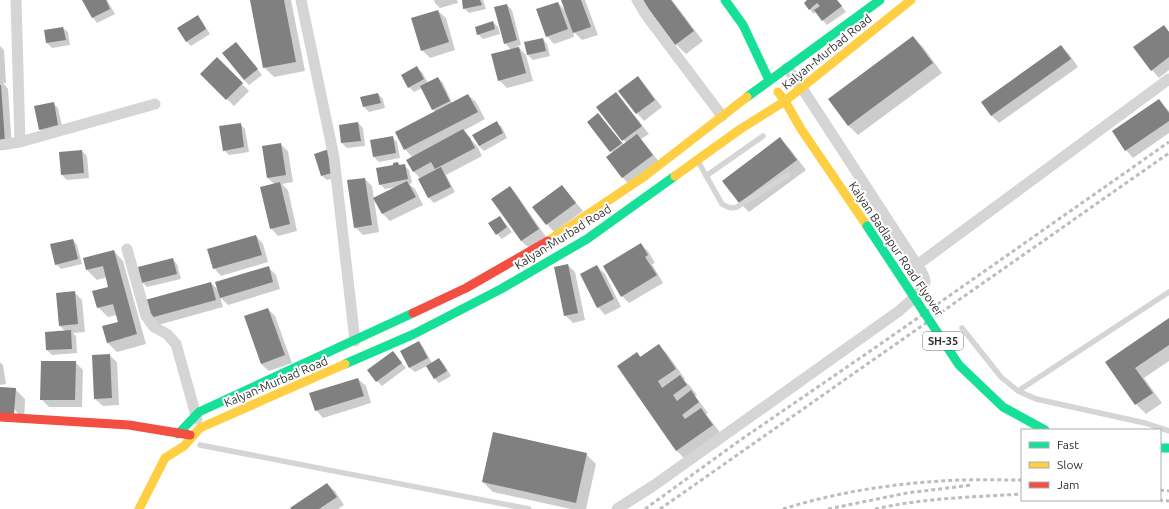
<svg xmlns="http://www.w3.org/2000/svg" width="1169" height="509" viewBox="0 0 1169 509" font-family="Ubuntu,sans-serif">
<style>
.shadow{fill:#0003}
.building{fill:#808080}
.lines{fill:none;stroke-linecap:round;stroke-linejoin:round}
.lane{stroke:#d5d5d5;stroke-width:5.5}
.street{stroke:#d5d5d5;stroke-width:11}
.fast{stroke:#16e098;stroke-width:9}
.slow{stroke:#ffcf43;stroke-width:9}
.jam{stroke:#f24e42;stroke-width:9}
.rail{stroke:#bdbdbd;stroke-width:3;stroke-dasharray:4 3;stroke-linecap:butt}
.fast-bridge{stroke:#16e098;stroke-width:9}
.labels{text-anchor:middle;stroke-width:4;stroke-linejoin:round;paint-order:stroke}
.shield{fill:#fff;stroke:#6f6f6f;stroke-width:1}
.shield-label{font-size:11px;font-weight:bold;fill:#313131}
.street-label{font-size:12px;fill:#313131;stroke:#fff}
</style>
<rect width="100%" height="100%" fill="#fff"/>
<!-- shadow -->
<path class="shadow" d="M83,0H107L115,14L97,23L93,18Z
M251,0H291L305,71L274,77L264,67Z
M434,0H457L458,3L440,8L435,3Z
M464,0H483L486,9L469,13L464,8Z
M562,0H585L598,35L582,40L573,31L574,37L554,44L547,36L558,3L566,11Z
M643,0H672L703,41L686,54L676,44Z
M809,0H837L846,12L827,25L816,12L814,14L809,9Z
M507,5L512,10L521,45L517,46L526,55L533,81L507,88L499,80L511,50L505,43Z
M438,11L446,18L455,50L430,58L422,50Z
M197,16L202,21L210,34L191,46L186,41Z
M493,22L498,27L500,34L483,39L478,34Z
M1164,26L1169,32V70L1159,78L1152,70Z
M63,28L68,32L70,45L52,48L47,43L45,31Z
M913,37L923,47L942,73L858,135L848,125Z
M543,39L547,44L550,56L533,60L528,55Z
M0,46L4,50L6,83H3L8,89L12,149L0,150Z
M1061,46L1069,54L1078,67L999,123L991,115Z
M241,49L262,75L249,85L244,80Z
M217,59L249,91L234,106L201,74Z
M417,68L422,72L428,83L438,78L443,83L452,103L468,95L476,102L485,119L463,131L477,146L482,156L446,175L455,192L434,203L429,198L420,179H421L414,172L413,158L405,149L435,112L433,109L422,88L414,92L409,87Z
M638,78L645,85L662,107L644,121L637,113Z
M616,93L623,101L649,134L641,139L660,163L630,185L623,178L607,157L613,153L611,151L598,114L624,145L626,143L597,107Z
M378,94L383,99L385,108L369,112L364,107Z
M1159,100L1169,111V133L1133,158L1126,150Z
M53,103L58,108L63,130L45,134L40,129Z
M358,123L363,128L365,146L347,148L342,143L340,126Z
M497,123L502,127L507,138L484,151L479,146L474,135Z
M240,124L245,129L249,152L229,155L224,150Z
M392,137L397,142L400,158L379,162L374,157Z
M780,139L790,149L806,170L749,212L739,202Z
M280,144L288,151L293,182L282,184L288,190L297,231L278,236L271,228L274,184L268,178Z
M82,151L87,156L89,178L67,180L62,175L60,153Z
M333,155L340,177L327,180L322,176Z
M398,163L401,166L404,165L409,170L412,183L409,184L415,189L423,205L390,221L383,214L375,198L396,187L385,189L380,184Z
M365,179L372,186L379,232L363,235L355,227Z
M562,186L583,211L554,232L547,224Z
M510,187L517,195L546,237L529,248L521,241Z
M500,217L512,232L502,239L497,234Z
M256,236L263,244L268,262L221,276L214,268Z
M73,240L77,245L82,264L61,269L56,264Z
M640,244L648,251L655,263L652,264L663,283L629,303L622,296Z
M114,251L123,261L146,344L117,352L107,342L119,322L117,315L108,317L98,307L110,288L107,277L97,280L87,270Z
M172,259L177,264L181,279L147,287L142,282Z
M568,265L575,272L585,320L573,323L565,315Z
M597,266L605,274L621,307L605,315L598,307Z
M268,267L276,275L280,289L228,305L220,297L223,307L158,325L151,317L211,283L218,290Z
M74,292L82,300L85,332L73,333L76,336L77,353L52,355L47,350L66,332L60,326L57,294Z
M268,309L275,316L292,363L269,371L261,364Z
M1169,319V361L1144,378L1162,403L1146,414L1136,404L1107,362Z
M418,342L423,347L432,363L439,359L444,364L451,376L439,383L434,378L427,366L415,372L410,368Z
M659,345L668,355L685,379L684,380L690,386L697,395L695,396L708,413L706,414L722,435L686,460L676,450L637,353L641,357Z
M393,352L406,368L382,386L377,381Z
M109,355L117,362L119,405L103,406L95,399Z
M0,362L3,365L6,384L0,385Z
M75,362L83,370L82,407H49L41,399Z
M358,379L366,386L371,403L323,418L316,410Z
M0,388L15,389L25,399L24,423Z
M586,454L596,464L586,509H571L493,492L483,482Z
M327,484L335,491L344,505L338,509H292Z"/>
<!-- building -->
<path class="building" d="M82,0H106L110,9L92,18Z
M250,0H284L296,62L263,68Z
M462,0H480L482,5L463,9Z
M561,0H581L591,27L573,33Z
M642,0H671L694,31L675,45Z
M807,0H837L842,6L822,21L814,10L820,6L817,3L809,10L804,3Z
M558,2L568,29L546,37L536,9Z
M507,4L517,40L504,44L494,7Z
M438,10L449,42L421,51L411,18Z
M198,15L206,29L186,42L177,28Z
M493,21L495,29L477,35L475,27Z
M1164,25L1169,32V57L1151,71L1133,47Z
M63,27L66,40L46,43L44,30Z
M913,36L933,63L848,126L828,99Z
M543,38L546,51L527,55L524,42Z
M236,42L258,69L244,80L222,53Z
M1061,45L1071,59L991,116L981,102Z
M519,47L526,73L498,81L491,54Z
M217,57L243,83L226,100L200,74Z
M417,66L424,79L408,88L401,75Z
M638,76L655,100L636,114L618,91Z
M438,77L450,101L432,110L420,86Z
M0,85H1L5,142H0Z
M616,92L642,126L622,141L596,107Z
M378,93L381,103L363,107L360,97Z
M468,94L478,112L404,150L395,132Z
M1159,99L1169,113V121L1125,151L1112,131Z
M54,102L58,125L39,130L34,106Z
M598,113L622,143L610,152L587,122Z
M497,121L503,133L479,146L472,135Z
M358,122L361,141L341,143L339,125Z
M241,123L244,147L223,151L219,126Z
M463,129L470,138L475,148L435,169L431,162L413,172L406,160Z
M637,134L653,155L622,178L606,157Z
M393,136L396,153L373,157L370,140Z
M780,137L797,160L739,203L722,181Z
M281,143L286,175L267,178L262,146Z
M329,149L335,172L321,176L314,154Z
M82,150L84,173L61,175L59,152Z
M398,162L399,165L405,164L408,179L379,185L376,168L393,165V163Z
M441,167L451,187L428,198L418,179Z
M365,178L372,225L354,228L347,180Z
M407,181L416,197L382,214L373,198Z
M280,182L290,224L270,229L260,187Z
M562,185L576,203L546,225L532,207Z
M510,186L539,229L521,241L491,199Z
M500,216L507,227L496,235L488,223Z
M256,235L262,255L213,269L207,249Z
M73,239L78,259L55,265L50,244Z
M641,243L648,255L645,257L657,275L621,297L603,266Z
M114,250L137,334L107,343L102,326L118,322L113,304L97,308L92,291L108,287L103,266L86,270L83,258Z
M173,258L177,274L141,283L138,267Z
M568,264L578,313L564,316L554,267Z
M597,265L614,299L597,308L580,274Z
M269,266L273,282L220,298L215,282Z
M211,282L216,300L150,318L145,300Z
M75,291L78,324L59,326L56,293Z
M268,308L285,355L261,364L244,316Z
M1169,318V345L1135,368L1153,393L1135,405L1105,362Z
M71,330L72,349L46,350L45,332Z
M419,341L428,358L409,368L400,351Z
M659,344L676,369L658,381L662,388L680,375L687,385L673,395L677,401L691,390L699,402L682,415L685,419L701,408L713,425L676,451L617,366L637,352L640,357Z
M393,351L402,363L376,382L367,370Z
M110,354L112,398L94,399L92,355Z
M439,358L447,371L434,379L426,366Z
M41,361H76L75,400H40Z
M358,378L364,396L315,411L309,393Z
M0,387L16,388L14,414L0,413Z
M493,432L587,453L576,503L482,482Z
M327,483L337,497L319,509H291L290,508Z"/>
<g class="lines">
<!-- lane -->
<path class="lane" d="M699,163L722,204C727,207 731,209 737,207L788,175
M706,176L763,136
M962,328L1001,377L1018,391L1036,399L1145,423L1169,431
M1018,391L1169,292
M200,445L529,509"/>
<!-- street -->
<path class="street" d="M16,0L20,142
M301,0L334,157L355,341
M637,0L646,15L722,116
M0,145L20,142L155,104
M127,249L146,316L154,327L167,334L176,344L197,419
M917,265L1169,79
M617,509L653,486L899,311C905,305 926,290 925,281C925,276 920,269 917,265L802,88L787,68"/>
<!-- fast -->
<path class="fast" d="M725,0L743,25L769,80
M747,97L880,0
M345,364L414,334L501,289L587,239L675,176
M178,434L199,412L413,313
M1160,448H1169"/>
<!-- slow -->
<path class="slow" d="M778,92L785,101L801,129L867,226
M675,176L739,130L785,101L911,0
M548,241L645,176L747,97
M165,458L184,446L200,428L345,364
M139,509L165,458"/>
<!-- jam -->
<path class="jam" d="M413,313L466,288L548,241
M0,417L129,425L190,435"/>
<!-- rail -->
<path class="rail" d="M1160,490L1169,491
M1159,500L1169,501
M645,509L739,441L879,345L1169,142
M660,509L1169,153
M783,509C834,493 889,484 942,481C969,479 996,480 1022,480
M828,509L907,493L972,485
M875,509C923,498 973,497 1022,494"/>
<!-- fast-bridge -->
<path class="fast-bridge" d="M867,226L959,365L1003,407L1045,430"/>
</g>
<g class="labels">
<!-- shield labels -->
<rect class="shield" x="923" y="332" width="40" height="18" rx="3"/>
<g class="shield-label">
<text x="943" y="345">SH-35</text>
</g>
<!-- street labels -->
<g class="street-label">
<text transform="translate(827 52) rotate(-39)" y="4">Kalyan-Murbad Road</text>
<text transform="translate(563 237) rotate(-32)" y="4">Kalyan-Murbad Road</text>
<text transform="translate(896 249) rotate(56)" y="4">Kalyan Badlapur Road Flyover</text>
<text transform="translate(276 382) rotate(-23)" y="4">Kalyan-Murbad Road</text>
</g>
</g>
<!-- legend -->
<rect x="1021" y="429" width="140" height="72" fill="#ffffff" stroke="#adadad"/>
<rect x="1029" y="442" width="20" height="6" fill="#16e098" stroke="#adadad"/>
<text x="1057" y="449" font-size="12" fill="#313131">Fast</text>
<rect x="1029" y="462" width="20" height="6" fill="#ffcf43" stroke="#adadad"/>
<text x="1057" y="469" font-size="12" fill="#313131">Slow</text>
<rect x="1029" y="482" width="20" height="6" fill="#f24e42" stroke="#adadad"/>
<text x="1057" y="489" font-size="12" fill="#313131">Jam</text>
</svg>
